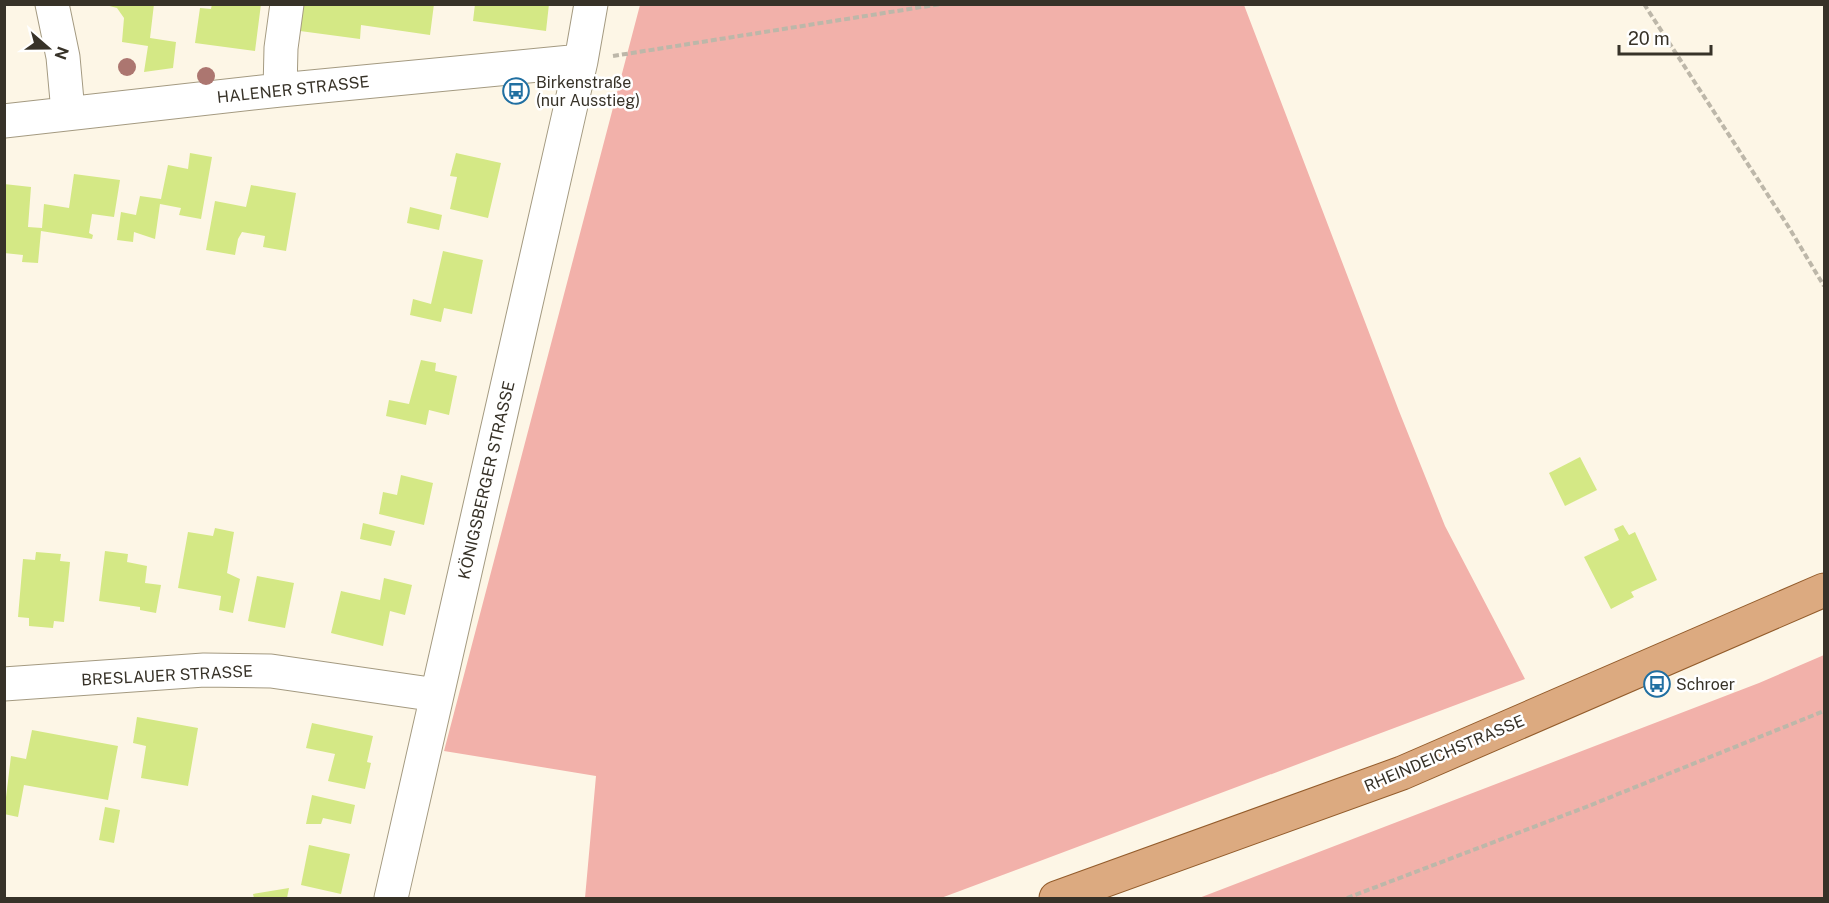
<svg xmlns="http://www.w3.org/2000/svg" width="1829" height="903" viewBox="0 0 1829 903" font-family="'Public Sans',sans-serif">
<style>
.green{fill:#f2b1aa}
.building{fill:#d4e885}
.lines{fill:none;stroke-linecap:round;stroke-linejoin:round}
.minor-casing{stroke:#a49a81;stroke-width:35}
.major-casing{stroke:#935c2b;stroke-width:35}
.path{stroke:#bdb7a9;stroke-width:4;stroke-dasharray:6 3;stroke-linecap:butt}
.minor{stroke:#fff;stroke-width:33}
.major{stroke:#dcaa80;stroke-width:33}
.tree{fill:#ac7670}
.labels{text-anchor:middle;stroke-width:5;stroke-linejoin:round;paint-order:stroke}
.poi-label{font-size:16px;fill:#373228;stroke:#fff;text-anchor:start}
.street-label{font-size:16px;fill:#373228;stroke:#fff}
</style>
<rect width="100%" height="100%" fill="#fdf6e6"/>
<!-- green -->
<path class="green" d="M640,5H1244L1399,411L1445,526L1525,679L941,898H585L596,776L444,751Z
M1824,655V898H1199L1759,683Z"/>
<!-- building -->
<path class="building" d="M102,4H154L150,38L176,42L173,68L144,72L148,46L122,42L124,18L117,8Z
M212,4H261L255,51L195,43L200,8L211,9Z
M304,4H434L430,35L361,25L360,39L300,31Z
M475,4H549L546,31L473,21Z
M190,153L212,157L201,219L179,215L181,208L160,204L155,239L134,232L133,242L117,240L121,212L136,215L140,196L161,199L168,165L188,169Z
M456,153L501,163L488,218L450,209L457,177L450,176Z
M74,174L120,180L114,217L92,214L89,233L93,235L92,239L41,231L38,263L22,262L23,255L4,253V184L31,187L28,227L42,228L44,204L69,208Z
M251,185L296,193L286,251L263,247L265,236L242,232L238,239L235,255L206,250L215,201L246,207Z
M410,207L442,215L439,230L407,223Z
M443,251L483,260L472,314L444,308L441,322L410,315L413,299L431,304Z
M421,360L436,363L435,371L457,376L449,415L429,410L426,425L386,416L389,400L409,404Z
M1580,457L1597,490L1565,506L1549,473Z
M401,475L433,483L424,525L379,514L383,492L397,495Z
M363,523L395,531L391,546L360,539Z
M1623,525L1629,535L1635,532L1657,580L1631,592L1634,597L1611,609L1584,557L1619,540L1614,529Z
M215,528L234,532L227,573L240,579L233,613L219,610L221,596L178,588L188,532L213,536Z
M105,551L128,554L127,562L147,566L145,583L161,585L156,613L140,610V607L99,601Z
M36,552L61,554L60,561L70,562L64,622L54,621L53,628L29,626V618L18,617L23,559L35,560Z
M257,576L294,583L285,628L248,621Z
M384,578L412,585L405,615L390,611L383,646L331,633L341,591L380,600Z
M137,717L198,728L188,786L141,778L146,746L133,743Z
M312,723L373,736L367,762L371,763L365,789L328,781L335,754L306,748Z
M32,730L118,746L108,800L24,785L18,817L4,814L11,756L26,759Z
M312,795L355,805L351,824L323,818L321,824H306Z
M105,807L120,810L114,843L99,840Z
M309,845L350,854L341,894L301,885Z
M289,888L287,898H254L253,894Z"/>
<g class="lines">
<!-- minor casing -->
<g class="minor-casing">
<path id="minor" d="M52,4L63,57L68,112
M280,90L281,48L287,4
M4,121L280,90L581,61
M4,684L204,670L271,671L437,695
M391,898L581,61L591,4"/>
</g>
<!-- major casing -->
<g class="major-casing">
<path id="major" d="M1056,898L1402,773L1824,590"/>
</g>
<!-- path -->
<path class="path" d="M1644,4L1788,226L1824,286
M613,56L941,4
M1347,898L1586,807L1824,711"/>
<!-- minor -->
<use href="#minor" class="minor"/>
<!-- major -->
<use href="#major" class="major"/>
</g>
<!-- trees -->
<g class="tree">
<circle cx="127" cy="67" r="9"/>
<circle cx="206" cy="76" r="9"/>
</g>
<!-- icons -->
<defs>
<g id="bus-ring" transform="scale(1.35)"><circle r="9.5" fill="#fff" stroke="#206fa1" stroke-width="1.5"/><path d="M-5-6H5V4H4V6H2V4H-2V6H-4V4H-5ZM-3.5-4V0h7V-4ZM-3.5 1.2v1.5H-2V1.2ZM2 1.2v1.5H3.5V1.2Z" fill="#206fa1"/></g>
</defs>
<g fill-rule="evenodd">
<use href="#bus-ring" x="516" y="91"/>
<use href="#bus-ring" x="1657" y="684"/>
</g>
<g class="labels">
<!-- poi labels -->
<g class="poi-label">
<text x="536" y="88">Birkenstraße<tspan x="536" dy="18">(nur Ausstieg)</tspan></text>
<text x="1676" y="690">Schroer</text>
</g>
<!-- street labels -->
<g class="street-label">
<text transform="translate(293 89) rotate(-6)" y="6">HALENER STRASSE</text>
<text transform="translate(486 480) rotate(-77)" y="6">KÖNIGSBERGER STRASSE</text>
<text transform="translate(167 675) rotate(-3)" y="6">BRESLAUER STRASSE</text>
<text transform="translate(1444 753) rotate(-23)" y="6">RHEINDEICHSTRASSE</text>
</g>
</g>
<!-- border -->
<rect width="1829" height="903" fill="none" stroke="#373228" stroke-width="12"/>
<!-- north arrow -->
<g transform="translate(48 48) rotate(110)" stroke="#ffffff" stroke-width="4.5" paint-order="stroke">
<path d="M0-4.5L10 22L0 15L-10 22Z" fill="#373228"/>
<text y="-9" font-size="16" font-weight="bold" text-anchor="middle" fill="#373228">N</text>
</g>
<!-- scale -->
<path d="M1619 45v9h92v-9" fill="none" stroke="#373228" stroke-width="3"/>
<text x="1628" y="45" font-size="18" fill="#373228" stroke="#ffffff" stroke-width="4.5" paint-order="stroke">20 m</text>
</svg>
